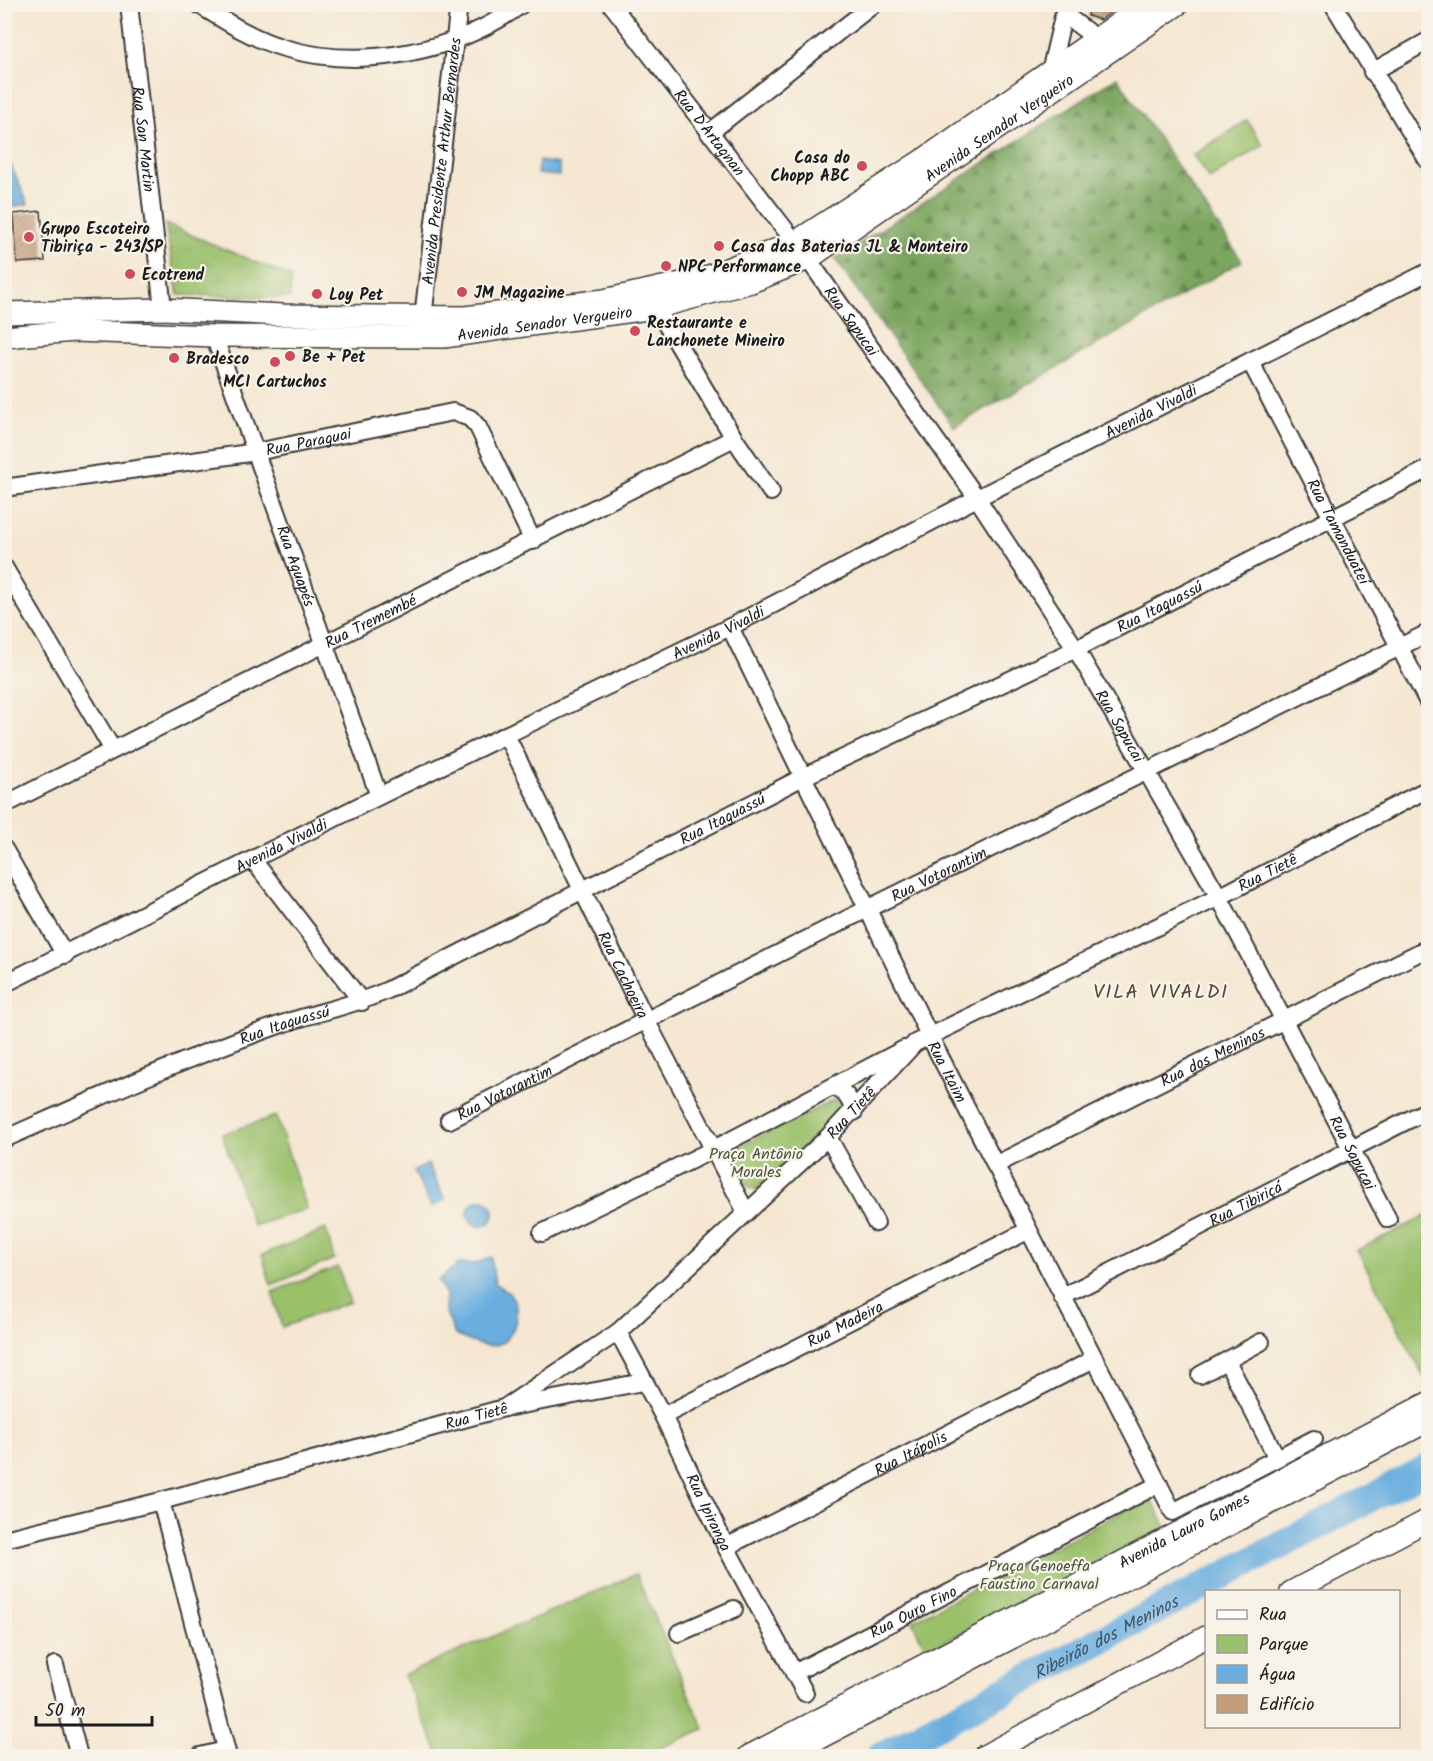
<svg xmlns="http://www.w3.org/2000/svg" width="1433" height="1761" viewBox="0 0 1433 1761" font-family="Kalam,sans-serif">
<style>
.grass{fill:url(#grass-tufts);stroke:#5b6e44;stroke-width:1.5}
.forest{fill:url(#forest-firs);stroke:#4c613e;stroke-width:1.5}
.park{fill:#9ac06b;stroke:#5b6e44;stroke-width:1.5}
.water{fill:#6aaedf;stroke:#43657e;stroke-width:1.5}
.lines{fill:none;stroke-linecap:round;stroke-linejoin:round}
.river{stroke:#6aaedf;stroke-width:28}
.building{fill:url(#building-hatch)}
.minor-casing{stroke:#3d3a37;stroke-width:20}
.major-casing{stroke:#3d3a37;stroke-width:24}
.minor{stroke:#fff;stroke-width:16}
.major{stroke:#fff;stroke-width:21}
.poi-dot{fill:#d1495b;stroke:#f7f3e8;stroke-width:2}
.labels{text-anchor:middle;stroke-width:4.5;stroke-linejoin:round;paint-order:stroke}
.street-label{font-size:16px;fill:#1c1c1c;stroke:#f7f3e8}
.poi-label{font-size:16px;font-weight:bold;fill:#1c1c1c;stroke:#f7f3e8;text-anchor:start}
.park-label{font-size:16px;fill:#485538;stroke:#f7f3e8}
.water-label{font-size:18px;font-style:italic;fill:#3b566a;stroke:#f7f3e8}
.quarter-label{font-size:20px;letter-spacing:1.5px;fill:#57493c;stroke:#f7f3e8}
</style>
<defs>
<pattern id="grass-tufts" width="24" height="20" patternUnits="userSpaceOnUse" patternTransform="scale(1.5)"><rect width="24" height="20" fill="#9ac06b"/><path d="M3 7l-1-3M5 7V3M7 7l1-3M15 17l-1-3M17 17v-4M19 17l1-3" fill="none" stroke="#84a45c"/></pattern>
<pattern id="forest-firs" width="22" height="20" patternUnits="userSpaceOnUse" patternTransform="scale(1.5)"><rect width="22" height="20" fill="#7ba65f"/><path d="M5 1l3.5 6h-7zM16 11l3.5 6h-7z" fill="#64864e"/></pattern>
<pattern id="building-hatch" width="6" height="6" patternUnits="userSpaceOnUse" patternTransform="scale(1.5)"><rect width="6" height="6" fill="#c49c78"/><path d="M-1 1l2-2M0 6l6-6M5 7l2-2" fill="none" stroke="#9e7e62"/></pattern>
</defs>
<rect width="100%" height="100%" fill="#f7f3e8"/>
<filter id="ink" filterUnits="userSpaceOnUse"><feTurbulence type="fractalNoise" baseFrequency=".0167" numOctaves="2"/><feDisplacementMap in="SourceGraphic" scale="12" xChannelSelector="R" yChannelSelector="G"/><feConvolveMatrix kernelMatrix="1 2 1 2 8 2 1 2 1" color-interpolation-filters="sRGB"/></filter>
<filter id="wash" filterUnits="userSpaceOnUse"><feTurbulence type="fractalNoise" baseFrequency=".008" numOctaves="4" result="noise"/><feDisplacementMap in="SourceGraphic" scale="24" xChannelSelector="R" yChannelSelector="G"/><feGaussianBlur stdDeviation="1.35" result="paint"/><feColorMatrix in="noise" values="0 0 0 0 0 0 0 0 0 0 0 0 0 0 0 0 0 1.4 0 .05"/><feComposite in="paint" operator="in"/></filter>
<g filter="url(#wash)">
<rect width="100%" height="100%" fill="#f5e7d2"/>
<!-- grass -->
<path class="grass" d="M165,224L291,277L290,298L178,295Z"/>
<!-- forest -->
<path class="forest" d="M1117,77L1242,261L954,427L835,259Z"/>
<!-- park -->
<path class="park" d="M1247,120L1263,145L1209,179L1193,155Z
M834,1100L841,1103L842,1111L757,1190L747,1186L725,1153Z
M276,1116L307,1209L253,1226L222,1134Z
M1428,1215V1378L1425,1379L1357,1250Z
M326,1229L334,1259L271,1285L262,1255Z
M338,1267L350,1302L282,1327L272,1292Z
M1150,1497L1166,1527L927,1651L912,1621Z
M636,1574L704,1729L642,1756H440L404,1675Z"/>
<!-- water -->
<path class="water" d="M4,152H5L28,204L5,208Z
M539,161L559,164V176L537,174Z
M428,1164L445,1200L431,1207L414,1171Z
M468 1213a13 13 0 1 1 26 0a13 13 0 1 1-26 0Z
M491,1257L495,1283C499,1287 506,1290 510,1294C523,1308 515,1341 496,1345C481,1348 468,1340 455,1335L445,1310L446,1294L438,1281L458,1264H475Z"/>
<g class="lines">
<!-- river -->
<path class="river" id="s1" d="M880,1756L1428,1468"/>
</g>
<g id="blocks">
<!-- building -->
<path class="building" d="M1090,4H1122L1100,20L1088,16Z
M41,211L45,261L17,263L14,214Z"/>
</g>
</g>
<g filter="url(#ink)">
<use href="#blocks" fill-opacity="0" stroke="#3d3a37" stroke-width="1.5"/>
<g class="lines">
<!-- minor casing -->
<g class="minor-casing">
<g id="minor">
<path id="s2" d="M129,4L163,309"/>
<path d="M198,4C225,21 253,39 284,48C363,71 457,52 522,4"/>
<path id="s3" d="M611,4L808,259L977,498L1076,649L1219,897L1388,1219"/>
<path d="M1333,4L1428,161"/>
<path d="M1064,14L1097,39"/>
<path d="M1050,72L1066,4"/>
<path d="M1372,72L1428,41"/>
<path d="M709,133L874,4"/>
<path d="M651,299L734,438L771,492"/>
<path id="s4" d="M423,318L459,4"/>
<path id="s5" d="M214,336L379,796"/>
<path id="s6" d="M1250,361L1428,702"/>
<path id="s7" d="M4,488L256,452L453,412L470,418L478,427L533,541"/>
<path d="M4,567L113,750"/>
<path id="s8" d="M730,627L930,1037L1173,1512L1314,1439"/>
<path id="s9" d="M506,735L646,1020L746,1212"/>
<path id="s10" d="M4,805L734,438"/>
<path d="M4,849L65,955"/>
<path d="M253,860L362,1002"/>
<path id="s11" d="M4,984L379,796L730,627L977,498L1428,272"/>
<path d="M833,1087C846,1092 850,1099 854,1112"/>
<path id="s12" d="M449,1120L869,908L1428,633"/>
<path d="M828,1137L876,1223"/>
<path id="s13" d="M4,1139C95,1099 186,1058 279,1025C316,1012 353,1006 388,990L803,777L1076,649L1428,469"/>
<path id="s14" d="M995,1165L1428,948"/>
<path d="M542,1233L712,1150L904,1049"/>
<path id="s15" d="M1062,1297L1428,1110"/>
<path id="s16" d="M618,1332L663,1416L726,1547L805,1693"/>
<path d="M1227,1361L1277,1458"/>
<path d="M1200,1375L1261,1342"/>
<path d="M511,1407L643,1382"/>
<path id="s17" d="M663,1416L1027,1231"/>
<path d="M161,1501L228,1756"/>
<path id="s18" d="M4,1539L161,1501L504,1408L618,1332L828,1137L915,1043L1219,897L1428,789"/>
<path id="s19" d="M726,1547L1094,1359"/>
<path d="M679,1633L734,1609"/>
<path d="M55,1665L79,1756"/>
<path id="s20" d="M794,1673L1159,1484"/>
<path d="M200,1756L226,1750"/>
</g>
</g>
<!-- major casing -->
<g class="major-casing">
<g id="major">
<path d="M4,313L163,309L283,315L465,317L604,300L704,278L795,242L927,157L1146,4"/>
<path id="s21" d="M4,337L75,331L214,336L444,337L655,308L751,282L808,259L1178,4"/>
<path d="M1291,1592L1428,1520"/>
<path id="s22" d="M749,1756L1428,1403"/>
<path d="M785,1756L1428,1421"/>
<path d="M984,1756L1206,1637"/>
</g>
</g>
<!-- minor -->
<use href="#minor" class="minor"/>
<!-- major -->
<use href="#major" class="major"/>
</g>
</g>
<!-- markers -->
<g class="poi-dot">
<circle cx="862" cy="166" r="6"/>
<circle cx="29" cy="237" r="6"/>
<circle cx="719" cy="246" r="6"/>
<circle cx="666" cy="266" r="6"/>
<circle cx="130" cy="274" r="6"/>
<circle cx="462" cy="292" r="6"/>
<circle cx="317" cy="294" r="6"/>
<circle cx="635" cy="331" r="6"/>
<circle cx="290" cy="356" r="6"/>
<circle cx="174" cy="358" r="6"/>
<circle cx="275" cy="362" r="6"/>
</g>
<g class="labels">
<!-- street labels -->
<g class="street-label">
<text dy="6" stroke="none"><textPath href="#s21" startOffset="1046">Avenida Senador Vergueiro</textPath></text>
<text dy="6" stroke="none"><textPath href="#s3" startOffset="162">Rua D'Artagnan</textPath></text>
<text dy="6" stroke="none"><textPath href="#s2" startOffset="136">Rua San Martin</textPath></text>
<text dy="6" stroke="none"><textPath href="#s4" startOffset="158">Avenida Presidente Arthur Bernardes</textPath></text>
<text dy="6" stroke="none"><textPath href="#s3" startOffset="398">Rua Sapucai</textPath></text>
<text dy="6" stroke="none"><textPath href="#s21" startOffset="542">Avenida Senador Vergueiro</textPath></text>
<text dy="6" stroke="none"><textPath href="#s11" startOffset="1282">Avenida Vivaldi</textPath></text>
<text dy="6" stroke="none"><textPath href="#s7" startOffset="308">Rua Paraguai</textPath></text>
<text dy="6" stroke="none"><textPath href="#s6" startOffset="192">Rua Tamanduateí</textPath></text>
<text dy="6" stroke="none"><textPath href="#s5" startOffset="244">Rua Aguapés</textPath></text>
<text dy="6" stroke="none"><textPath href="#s13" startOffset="1274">Rua Itaguassú</textPath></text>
<text dy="6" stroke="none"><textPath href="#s10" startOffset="410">Rua Tremembé</textPath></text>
<text dy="6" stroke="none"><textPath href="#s11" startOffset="796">Avenida Vivaldi</textPath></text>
<text dy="6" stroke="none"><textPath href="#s3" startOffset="884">Rua Sapucai</textPath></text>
<text dy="6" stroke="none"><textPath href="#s13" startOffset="788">Rua Itaguassú</textPath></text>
<text dy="6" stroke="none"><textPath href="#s11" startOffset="310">Avenida Vivaldi</textPath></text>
<text dy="6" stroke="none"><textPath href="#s18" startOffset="1460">Rua Tietê</textPath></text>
<text dy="6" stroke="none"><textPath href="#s12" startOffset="548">Rua Votorantim</textPath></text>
<text dy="6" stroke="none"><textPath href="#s9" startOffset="267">Rua Cachoeira</textPath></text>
<text dy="6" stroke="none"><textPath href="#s13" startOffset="303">Rua Itaguassú</textPath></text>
<text dy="6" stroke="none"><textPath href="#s14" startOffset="243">Rua dos Meninos</textPath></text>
<text dy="6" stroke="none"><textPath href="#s8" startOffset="495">Rua Itaim</textPath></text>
<text dy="6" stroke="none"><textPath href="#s12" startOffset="62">Rua Votorantim</textPath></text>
<text dy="6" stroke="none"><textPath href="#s18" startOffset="974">Rua Tietê</textPath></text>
<text dy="6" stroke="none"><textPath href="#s3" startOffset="1370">Rua Sapucai</textPath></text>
<text dy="6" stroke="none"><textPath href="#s15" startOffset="206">Rua Tibiriçá</textPath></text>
<text dy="6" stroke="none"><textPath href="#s17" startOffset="204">Rua Madeira</textPath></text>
<text dy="6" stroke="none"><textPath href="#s18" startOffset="488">Rua Tietê</textPath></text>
<text dy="6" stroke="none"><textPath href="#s19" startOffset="207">Rua Itápolis</textPath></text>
<text dy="6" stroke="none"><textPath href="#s16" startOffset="202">Rua Ipiranga</textPath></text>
<text dy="6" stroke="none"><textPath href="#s22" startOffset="490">Avenida Lauro Gomes</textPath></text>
<text dy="6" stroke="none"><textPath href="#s20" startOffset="134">Rua Ouro Fino</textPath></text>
</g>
<!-- poi labels -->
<g class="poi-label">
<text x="850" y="163" text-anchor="end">Casa do<tspan x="850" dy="18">Chopp ABC</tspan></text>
<text x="41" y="234">Grupo Escoteiro<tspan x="41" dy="18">Tibiriça - 243/SP</tspan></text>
<text x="731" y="252">Casa das Baterias JL &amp; Monteiro</text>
<text x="678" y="272">NPC Performance</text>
<text x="142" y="280">Ecotrend</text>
<text x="474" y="298">JM Magazine</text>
<text x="329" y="300">Loy Pet</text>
<text x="647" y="328">Restaurante e<tspan x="647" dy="18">Lanchonete Mineiro</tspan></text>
<text x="302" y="362">Be + Pet</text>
<text x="186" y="364">Bradesco</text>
<text x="275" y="387" text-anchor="middle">MCI Cartuchos</text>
</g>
<!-- park labels -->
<g class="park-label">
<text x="756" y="1159">Praça Antônio<tspan x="756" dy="18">Morales</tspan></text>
<text x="1039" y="1571">Praça Genoeffa<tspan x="1039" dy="18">Faustino Carnaval</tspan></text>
</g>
<!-- water labels -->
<g class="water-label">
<text dy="6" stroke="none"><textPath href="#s1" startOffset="255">Ribeirão dos Meninos</textPath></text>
</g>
<!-- quarter labels -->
<g class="quarter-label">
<text x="1161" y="998">VILA VIVALDI</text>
</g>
</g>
<!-- margin -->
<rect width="1433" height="1761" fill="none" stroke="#f7f3e8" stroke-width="24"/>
<!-- legend -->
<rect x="1205" y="1590" width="195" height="138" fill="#f7f3e8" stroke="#9f9d96" stroke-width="1.5"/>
<rect x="1217" y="1610" width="30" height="9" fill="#ffffff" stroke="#9f9d96" stroke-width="1.5"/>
<text x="1259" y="1620" font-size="18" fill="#1c1c1c">Rua</text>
<rect x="1217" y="1635" width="30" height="18" fill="#9ac06b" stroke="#9f9d96" stroke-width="1.5"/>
<text x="1259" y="1650" font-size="18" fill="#1c1c1c">Parque</text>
<rect x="1217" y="1665" width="30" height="18" fill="#6aaedf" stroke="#9f9d96" stroke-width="1.5"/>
<text x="1259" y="1680" font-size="18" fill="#1c1c1c">Água</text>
<rect x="1217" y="1695" width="30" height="18" fill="#c49c78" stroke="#9f9d96" stroke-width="1.5"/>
<text x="1259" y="1710" font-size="18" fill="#1c1c1c">Edifício</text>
<!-- scale -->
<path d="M36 1716v9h116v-9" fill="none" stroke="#1c1c1c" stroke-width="3"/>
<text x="45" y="1716" font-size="18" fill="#1c1c1c" stroke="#f7f3e8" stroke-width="4.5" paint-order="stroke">50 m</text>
</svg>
